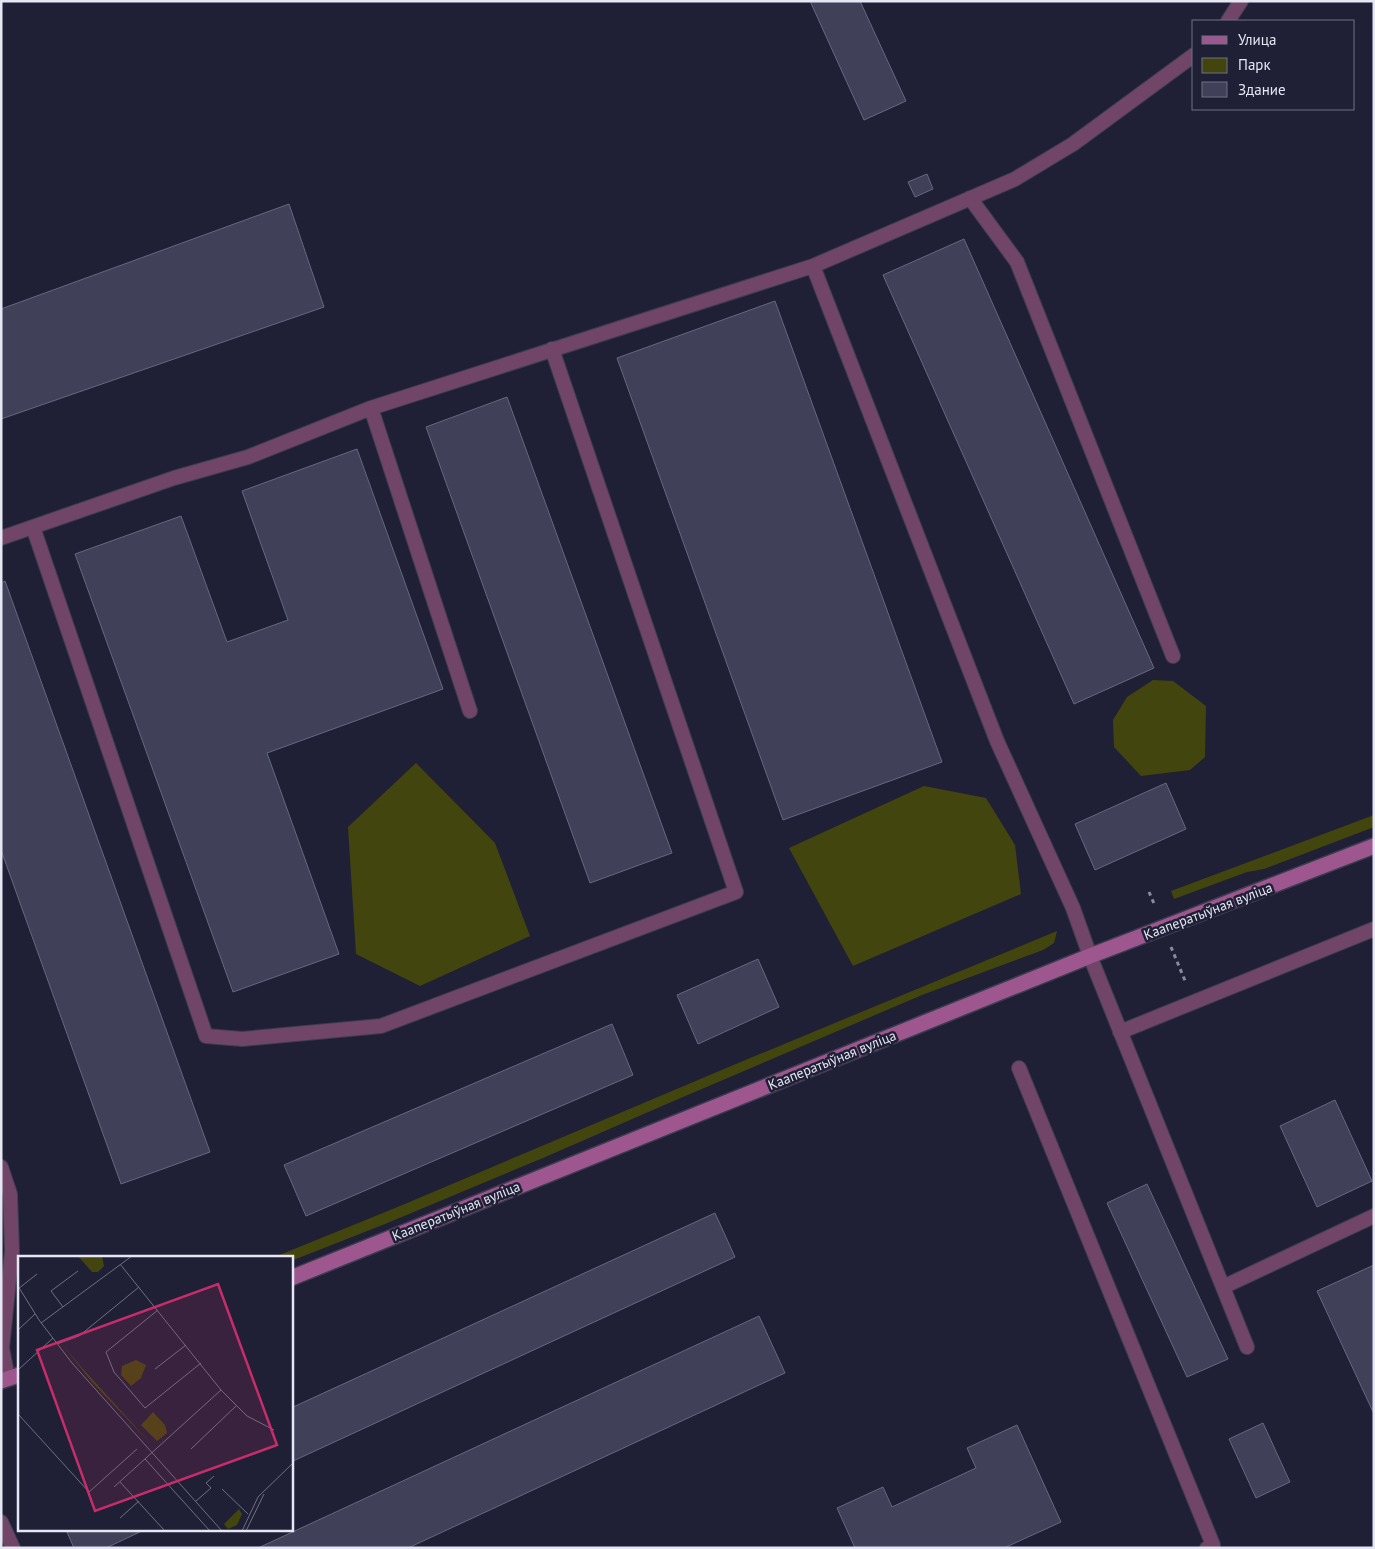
<svg xmlns="http://www.w3.org/2000/svg" width="1375" height="1549" viewBox="0 0 1375 1549" font-family="'PT Sans',sans-serif">
<style>
.green{fill:#43450e}
.building{fill:#404159;stroke:#656881}
.lines{fill:none;stroke-linecap:round;stroke-linejoin:round}
.lane-casing{stroke:#3b3c50;stroke-width:16}
.secondary-casing{stroke:#3b3c50;stroke-width:18}
.path{stroke:#898a9c;stroke-width:3;stroke-dasharray:4 4;stroke-linecap:butt}
.lane{stroke:#714567;stroke-width:14}
.secondary{stroke:#9d578e;stroke-width:15}
.labels{text-anchor:middle;stroke-width:5;stroke-linejoin:round;paint-order:stroke}
.street-label{font-size:14px;fill:#e5e7f5;stroke:#1f2035}
.inset-road{fill:none;stroke:#6e7082;stroke-width:1}
.view{fill:#c62d6a;fill-opacity:0.15;stroke:#c62d6a;stroke-width:2.5}
.inset-edge{fill:none;stroke:#e5e7f5;stroke-width:2.5}
</style>
<rect width="100%" height="100%" fill="#1f2035"/>
<!-- green -->
<path class="green" d="M1153,680L1173,681L1206,706L1205,757L1190,770L1141,776L1114,747L1113,720L1127,697Z
M416,763L495,843L530,936L420,986L356,954L348,827Z
M924,786L986,798L1015,845L1021,894L853,966L789,848Z
M1374,815V827L1264,869L1247,872L1174,899L1171,891Z
M1057,931L1054,943L1043,950L922,995L669,1103L543,1158L385,1224L291,1261V1258H272L400,1206L743,1061Z"/>
<!-- building -->
<path class="building" d="M810,1H860L906,101L864,120Z
M927,174L933,189L915,197L908,182Z
M289,204L324,307L1,419V309Z
M964,239L1154,668L1074,704L883,275Z
M775,301L942,762L783,820L617,358Z
M507,397L672,853L590,883L426,427Z
M357,449L443,689L267,753L339,954L233,992L75,554L181,516L227,642L288,620L242,491Z
M5,581L210,1152L121,1184L1,850V583Z
M1166,783L1186,829L1095,870L1075,824Z
M758,959L779,1007L698,1044L677,995Z
M612,1024L633,1075L306,1216L284,1165Z
M1335,1100L1372,1181L1317,1207L1280,1126Z
M1147,1184L1228,1359L1187,1377L1107,1203Z
M715,1213L735,1257L291,1462V1408Z
M1374,1265V1414L1317,1291Z
M759,1316L785,1373L408,1548H258Z
M1263,1423L1290,1482L1256,1498L1229,1439Z
M1017,1425L1061,1522L1004,1548H855L837,1508L883,1487L892,1507L976,1468L967,1448Z
M66,1530H144L106,1548H74Z"/>
<g class="lines">
<!-- lane casing -->
<g class="lane-casing">
<path id="lane" d="M1228,21L1241,1
M970,198L1017,262L1173,656
M813,266L997,741L1073,908L1090,956L1247,1347
M371,408L470,711
M33,527L206,1036L242,1039L381,1026L736,892L552,349
M1,538L174,478L248,457L371,408L813,266L1015,179L1073,144L1194,55
M1120,1032L1374,929
M1019,1068L1213,1545L1207,1548
M1,1167L10,1194L12,1251L2,1348L8,1379
M1223,1287L1374,1216
M1,1522L13,1548"/>
</g>
<!-- secondary casing -->
<g class="secondary-casing">
<path id="secondary" d="M291,1278L1090,956L1374,846
M1,1381L19,1375"/>
</g>
<!-- path -->
<path class="path" d="M1149,892L1155,906
M1171,947L1186,983"/>
<!-- lane -->
<use href="#lane" class="lane"/>
<!-- secondary -->
<use href="#secondary" class="secondary"/>
</g>
<g class="labels">
<!-- street labels -->
<g class="street-label">
<text transform="translate(1208 911) rotate(-21)" y="5">Кааператыўная вуліца</text>
<text transform="translate(832 1060) rotate(-22)" y="5">Кааператыўная вуліца</text>
<text transform="translate(456 1211) rotate(-22)" y="5">Кааператыўная вуліца</text>
</g>
</g>
<!-- overview -->
<g transform="translate(18 1256)">
<rect width="275" height="275" fill="#1f2035"/>
<path d="M60,0H84L86,10L80,16H74ZM44,88L65,113L136,191L73,125ZM118,104L128,109L123,122L113,130L103,119L104,110ZM135,156L147,169L149,177L139,185L123,169ZM221,253L224,258L219,269L210,273L206,268Z" fill="#43450e"/>
<path class="inset-road" d="M102,8L203,134L229,160L256,174M0,30L21,64L54,107L204,275M0,33L19,18M45,51L33,35L60,15M140,54L88,96L96,116L127,152L183,107M23,67L114,0M0,74L17,58M39,88L61,80L121,31M137,113L168,89M0,114L35,82M0,158L71,236L119,193M173,193L218,150M127,203L192,275M102,226L147,275M96,231L203,134M204,233L230,258M178,245L193,232L188,227L196,220M102,262L121,245M224,275L240,241L275,207M228,275L246,238"/>
<path class="view" d="M200,28L259,189L77,255L19,94Z"/>
<rect width="275" height="275" class="inset-edge"/>
</g>
<!-- border -->
<rect width="1375" height="1549" fill="none" stroke="#e5e7f5" stroke-width="5"/>
<!-- legend -->
<rect x="1192" y="20" width="162" height="90" fill="#1f2035" stroke="#6e7082"/>
<rect x="1202" y="36" width="25" height="8" fill="#9d578e" stroke="#6e7082"/>
<text x="1238" y="45" font-size="15" fill="#e5e7f5">Улица</text>
<rect x="1202" y="58" width="25" height="15" fill="#43450e" stroke="#6e7082"/>
<text x="1238" y="70" font-size="15" fill="#e5e7f5">Парк</text>
<rect x="1202" y="82" width="25" height="15" fill="#404159" stroke="#6e7082"/>
<text x="1238" y="95" font-size="15" fill="#e5e7f5">Здание</text>
</svg>
